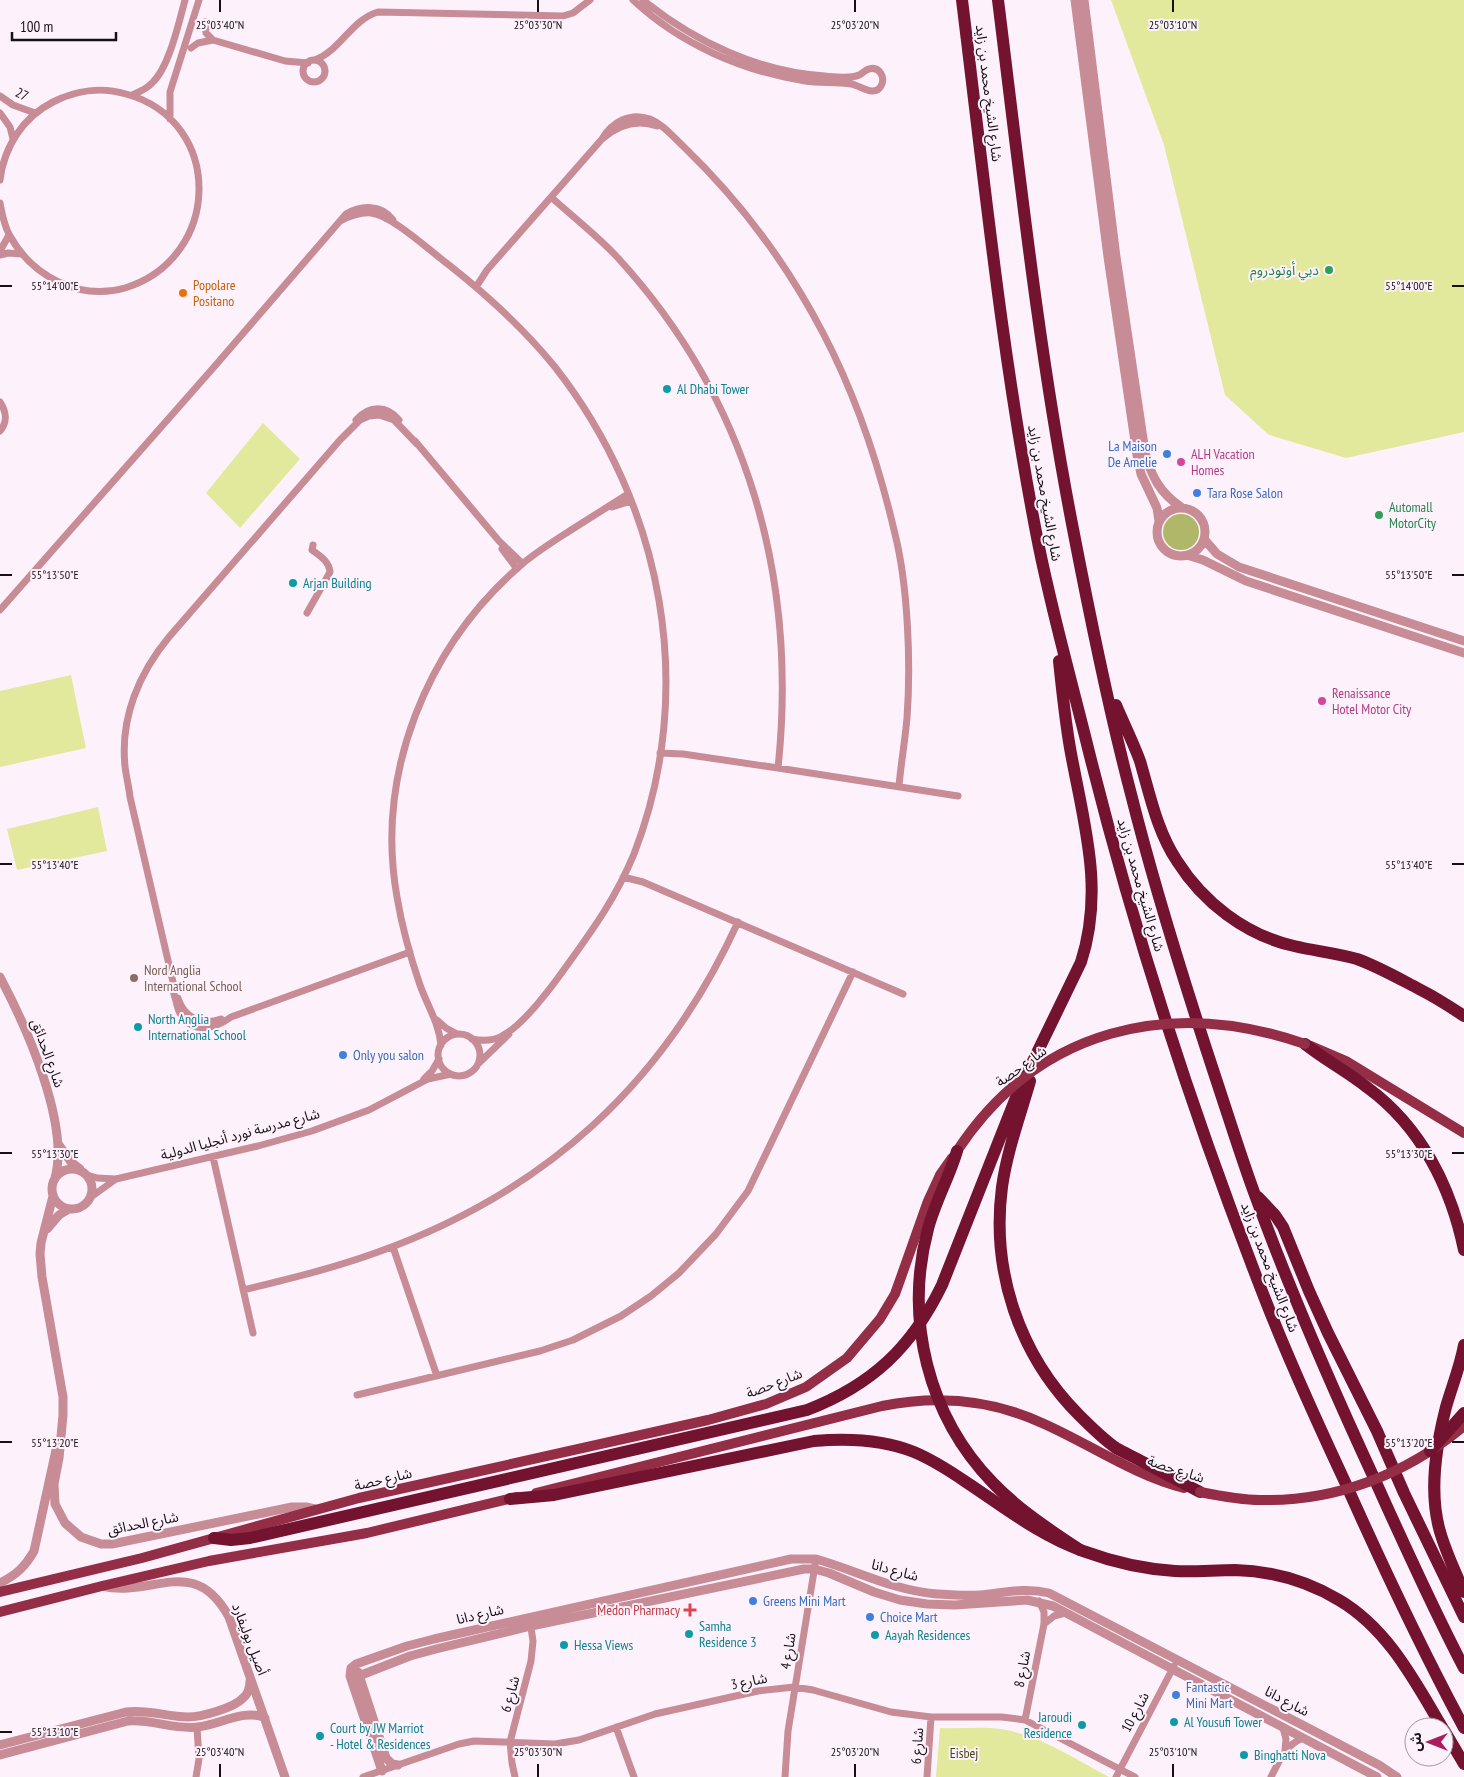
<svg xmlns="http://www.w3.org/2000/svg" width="1464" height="1777" viewBox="0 0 1464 1777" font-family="'PT Sans Narrow','Noto Sans Arabic',sans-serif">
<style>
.green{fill:#e2e99c}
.forest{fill:#b0b768}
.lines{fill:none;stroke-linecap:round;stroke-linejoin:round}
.minor{stroke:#c78c95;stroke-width:7}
.tertiary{stroke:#c78c95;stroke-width:9}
.primary{stroke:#942d46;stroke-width:10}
.motorway{stroke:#731330;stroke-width:12}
.primary-bridge{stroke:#942d46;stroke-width:10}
.motorway-bridge{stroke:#731330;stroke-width:12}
.ticks{fill:none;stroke:#171116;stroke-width:2}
.leisure-dot{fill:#2e9e5b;stroke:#fdf2fc;stroke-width:2}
.food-dot{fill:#e8710a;stroke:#fdf2fc;stroke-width:2}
.culture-dot{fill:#0f9aa8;stroke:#fdf2fc;stroke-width:2}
.shop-dot{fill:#3f7fe0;stroke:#fdf2fc;stroke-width:2}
.hotel-dot{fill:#d1479c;stroke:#fdf2fc;stroke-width:2}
.education-dot{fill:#8d6e63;stroke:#fdf2fc;stroke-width:2}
.health-dot{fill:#e0444e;stroke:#fdf2fc;stroke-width:2}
.labels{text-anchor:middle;stroke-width:4;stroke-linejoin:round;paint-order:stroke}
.street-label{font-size:14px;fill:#171116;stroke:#fdf2fc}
.leisure-label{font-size:14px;fill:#27864d;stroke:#fdf2fc;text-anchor:end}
.food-label{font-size:14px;fill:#c56008;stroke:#fdf2fc;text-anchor:start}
.culture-label{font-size:14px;fill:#0d838f;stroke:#fdf2fc;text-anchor:start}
.shop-label{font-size:14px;fill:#366cbe;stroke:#fdf2fc;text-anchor:start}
.hotel-label{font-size:14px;fill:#b23c85;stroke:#fdf2fc;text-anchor:start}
.education-label{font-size:14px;fill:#785e54;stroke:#fdf2fc;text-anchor:start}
.health-label{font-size:14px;fill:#be3a42;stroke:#fdf2fc;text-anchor:end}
.park-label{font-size:14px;fill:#474a0e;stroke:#fdf2fc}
.ticks-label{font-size:12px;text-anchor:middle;fill:#171116;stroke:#fdf2fc;stroke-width:4;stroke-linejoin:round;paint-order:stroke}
</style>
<rect width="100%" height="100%" fill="#fdf2fc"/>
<!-- green -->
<path class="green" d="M1111,0H1464V432L1346,458L1269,435L1225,395L1164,145Z
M263,423L300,459L240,528L206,493Z
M71,675L86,748L0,767V691Z
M98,807L107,851L17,870L7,829Z
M940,1728C960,1729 981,1726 1001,1729C1040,1735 1075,1759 1109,1777H936Z"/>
<!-- forest -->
<path class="forest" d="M1163 532a18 18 0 1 1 36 0a18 18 0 1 1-36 0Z"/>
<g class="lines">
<!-- minor -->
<path class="minor" d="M633,0C680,44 742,71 805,81C820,83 836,82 851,84C860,85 874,98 881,86C886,77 879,66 869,69C865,70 863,73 859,75C850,79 836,77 825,76C759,72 695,42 643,0
M205,22L206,33L213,40
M191,48L198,43L213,40L285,61L308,63
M315,60C341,50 351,20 378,12L563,16L573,13L590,0
M303 71a11 11 0 1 1 22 0a11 11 0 1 1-22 0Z
M132,95C139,92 147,89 152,83C169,68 179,22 185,0
M0,96L13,105L35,113
M0,113L10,127L13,139
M170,119V92L199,0
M602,139C612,122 630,112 650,119C663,124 673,137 684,147C740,201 787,264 823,333C856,396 879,465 895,534C908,586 911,664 907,718C905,741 901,763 899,786
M0,180C4,147 23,117 53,102C76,90 102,87 126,94C225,121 222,258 125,288C79,301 32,276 10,236C4,226 2,214 0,203
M551,197C573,217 598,236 618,258C748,400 798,578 778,768
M340,221C350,216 360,212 371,213C392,215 431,252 449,265C487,295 524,329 555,367C663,505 698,689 634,854C615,900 591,932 563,971C550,989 522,1026 502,1036C493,1041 482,1041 472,1039
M0,251L9,235
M0,255L8,253L22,254
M476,287L487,270L602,139C618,125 637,119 657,126
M0,402C6,411 8,422 0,431
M356,420C369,405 387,405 399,420
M415,441L499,541L522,563
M612,507L631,501
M502,549L517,569
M0,610L214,367L346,214C361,205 382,204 393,220
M307,613L330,572C329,561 320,556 312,550L313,545
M660,753L683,754L778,768L958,796
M623,877L643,882L903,994
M410,952L231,1017C208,1034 182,1032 176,1001C174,995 172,988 173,982L130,797C129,787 126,776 125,766C120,718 139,673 169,637L340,440L360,420L369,416L379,415L394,420L417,444
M178,998C184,1018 202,1026 221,1019
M437,1020L446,1028L457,1034
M438 1055a21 21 0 1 1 42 0a21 21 0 1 1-42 0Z
M441,1045C439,1023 427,1005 420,985C410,956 402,927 397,897C375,773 427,646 521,565C536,552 554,541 571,530C590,518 609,506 628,494
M479,1063L509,1034
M424,1079L432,1071L439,1059
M213,1157L253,1333
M87,1175L97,1178L116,1179L258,1146L312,1131L369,1110L428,1079L451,1074
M91,1197L116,1179
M393,1247L437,1376
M243,1290C289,1279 334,1268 378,1252C545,1192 664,1084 738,922
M357,1395L540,1351L573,1340L621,1316L651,1296L679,1273L716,1234L748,1191L853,972
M1044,1624L1054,1616L1065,1613
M1025,1720L1044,1624V1612L1039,1601
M616,1727L634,1777
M1283,1728L1286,1739L1285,1750
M196,1777L199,1759L197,1728
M363,1777L459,1744L474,1741L555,1744L579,1740L655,1714L758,1691L794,1687L813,1690L891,1712L931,1717H1002L1025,1720L1135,1777
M515,1777L512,1763L510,1742L531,1661L533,1641L530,1621
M785,1777L788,1731L816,1559
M927,1777L931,1717
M1116,1777L1174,1666
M1271,1777C1280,1760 1284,1746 1303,1738"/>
<!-- tertiary -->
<path class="tertiary" d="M1075,0L1108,257L1137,455L1141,474L1157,508L1159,521
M1084,0L1116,257L1145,452C1151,476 1160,493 1181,507
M1157 532a24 24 0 1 1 48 0a24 24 0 1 1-48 0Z
M1204,539L1217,554L1239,567L1464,641
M1187,555L1203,560L1246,581L1464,653
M0,977C26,1026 70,1124 55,1178
M59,1145L71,1162L80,1169
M52 1189a20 20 0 1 1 40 0a20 20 0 1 1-40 0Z
M53,1196L41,1243L40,1254L42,1277L63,1397V1415L59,1458L54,1484L55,1504L65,1523L81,1537L101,1544H112L292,1507H306L315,1509
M47,1229L59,1215L69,1209
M0,1583C16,1575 25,1567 34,1551L56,1450
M102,1586C153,1598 194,1553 229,1617L285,1777
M358,1672L386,1758L392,1764L398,1765
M351,1679L410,1656L436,1649L531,1626L804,1569H814L829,1573L874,1592L900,1600L927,1604L955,1605L1027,1600L1053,1606L1377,1777
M0,1745L126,1712C148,1709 167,1717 188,1717C201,1717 234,1708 243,1698C248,1694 250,1688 250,1681
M0,1755L128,1721C152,1719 174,1730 198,1727C219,1725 245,1708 265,1718
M382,1771L350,1676L351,1668L356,1664L407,1646L434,1639L791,1559H816C858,1571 892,1590 937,1594C952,1595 966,1596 980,1595C1003,1593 1025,1587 1049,1593L1379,1765L1397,1777"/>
<!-- primary -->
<path class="primary" d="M1311,1046L1346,1061L1464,1133
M536,1493L882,1406C938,1395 990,1399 1042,1423C1090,1444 1133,1475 1184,1488
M0,1592L142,1558L359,1498L708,1420L766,1404L806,1387L847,1358L880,1319L895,1294L900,1280L928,1201L940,1175L952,1158
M0,1612L102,1586L209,1561L367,1533L517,1497"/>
<!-- motorway -->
<path class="motorway" d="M962,0C984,178 1002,356 1036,532C1049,601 1068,668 1085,736C1132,927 1193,1115 1265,1299C1289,1361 1317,1422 1345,1482C1382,1565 1421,1648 1464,1728
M998,0C1020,177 1039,354 1073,529C1090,617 1108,707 1131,794C1155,890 1185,985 1216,1079C1229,1118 1241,1157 1255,1195C1290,1291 1331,1385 1374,1478C1403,1542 1431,1605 1464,1668
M1116,705C1124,724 1133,742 1140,761C1150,795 1157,831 1177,861C1203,902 1245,935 1294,946C1315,951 1336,953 1357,959C1379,967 1398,978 1419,989C1435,997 1449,1006 1464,1016
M1305,1044C1325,1060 1348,1072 1368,1088C1421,1127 1451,1187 1464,1250
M1030,1081C1020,1116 1007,1151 1002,1187C991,1271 1019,1355 1079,1415C1091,1427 1103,1439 1116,1448C1125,1453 1134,1457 1143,1462C1162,1472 1181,1482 1200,1492
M1258,1197L1275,1215L1283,1227L1309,1291L1328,1333L1377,1431L1404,1493L1464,1617
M1464,1345C1460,1367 1452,1386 1446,1407C1436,1446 1429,1489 1439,1528C1445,1551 1455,1571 1464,1592
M510,1499L554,1495L814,1441C848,1438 882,1439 914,1452C933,1460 950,1471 966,1482C1004,1507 1040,1536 1083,1551C1113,1562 1143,1569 1175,1571C1195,1572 1215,1570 1235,1570C1272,1571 1307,1581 1339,1600C1388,1629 1414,1680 1442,1727
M214,1538L231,1540L250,1538L807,1410C872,1385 912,1347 942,1285L1019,1090L1081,962C1105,888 1083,821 1070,748C1065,719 1062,690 1059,661
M1444,1730L1464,1764"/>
<!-- primary-bridge -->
<path class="primary-bridge" d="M957,1151C1038,1028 1170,997 1305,1044
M1200,1492C1220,1496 1240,1500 1260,1500C1335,1502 1407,1474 1464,1426"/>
<!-- motorway-bridge -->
<path class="motorway-bridge" d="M957,1151C949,1178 935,1202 928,1229C904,1319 928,1416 993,1483C1019,1510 1050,1530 1080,1550
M1430,1451L1464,1413"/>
</g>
<!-- ticks -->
<path class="ticks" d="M220,0V12M538,0V12M855,0V12M1173,0V12M0,286H12M1452,286H1464M0,575H12M1452,575H1464M0,864H12M1452,864H1464M0,1153H12M1452,1153H1464M0,1442H12M1452,1442H1464M0,1732H12M220,1764V1777M538,1764V1777M855,1764V1777M1173,1764V1777"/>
<!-- markers -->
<g class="leisure-dot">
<circle cx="1329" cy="270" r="5"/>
<circle cx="1379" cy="515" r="5"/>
</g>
<circle class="food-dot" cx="183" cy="293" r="5"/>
<g class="culture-dot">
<circle cx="667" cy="389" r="5"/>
<circle cx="293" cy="583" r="5"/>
<circle cx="138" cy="1027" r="5"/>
<circle cx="689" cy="1634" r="5"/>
<circle cx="875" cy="1635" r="5"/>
<circle cx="564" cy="1645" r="5"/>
<circle cx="1174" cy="1722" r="5"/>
<circle cx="1082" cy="1725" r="5"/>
<circle cx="320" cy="1736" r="5"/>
<circle cx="1244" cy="1755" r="5"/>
</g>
<g class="shop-dot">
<circle cx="1167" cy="454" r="5"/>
<circle cx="1197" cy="493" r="5"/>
<circle cx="343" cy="1055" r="5"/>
<circle cx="753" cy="1601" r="5"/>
<circle cx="870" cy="1617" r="5"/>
<circle cx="1176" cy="1695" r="5"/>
</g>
<g class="hotel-dot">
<circle cx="1181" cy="462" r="5"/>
<circle cx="1322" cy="701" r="5"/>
</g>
<circle class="education-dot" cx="134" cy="978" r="5"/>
<path class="health-dot" d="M687.5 1602.5h5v5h5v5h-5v5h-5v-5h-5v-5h5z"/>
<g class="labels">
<!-- street labels -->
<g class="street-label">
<text transform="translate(989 93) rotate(83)" y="5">شارع الشيخ محمد بن زايد</text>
<text transform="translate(22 94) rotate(26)" y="5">27</text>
<text transform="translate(1045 493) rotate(80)" y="5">شارع الشيخ محمد بن زايد</text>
<text transform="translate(1141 885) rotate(74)" y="5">شارع الشيخ محمد بن زايد</text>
<text transform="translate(48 1053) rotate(70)" y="5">شارع الحدائق</text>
<text transform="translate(1021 1066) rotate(-36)" y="5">شارع حصة</text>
<text transform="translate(240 1134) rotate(-15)" y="5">شارع مدرسة نورد أنجليا الدولية</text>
<text transform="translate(1270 1267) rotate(69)" y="5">شارع الشيخ محمد بن زايد</text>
<text transform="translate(774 1383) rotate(-21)" y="5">شارع حصة</text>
<text transform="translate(1176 1469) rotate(18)" y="5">شارع حصة</text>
<text transform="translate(383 1479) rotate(-13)" y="5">شارع حصة</text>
<text transform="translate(143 1523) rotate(-11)" y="5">شارع الحدائق</text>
<text transform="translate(895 1570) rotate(15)" y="5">شارع دانا</text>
<text transform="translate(480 1614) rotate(-13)" y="5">شارع دانا</text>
<text transform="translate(250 1639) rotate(69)" y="5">أصيل بوليفارد</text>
<text transform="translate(788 1651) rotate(-81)" y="5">شارع 4</text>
<text transform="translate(1022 1669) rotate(-79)" y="5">شارع 8</text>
<text transform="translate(749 1681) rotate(-11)" y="5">شارع 3</text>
<text transform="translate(510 1694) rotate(-75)" y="5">شارع 6</text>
<text transform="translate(1287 1701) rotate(28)" y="5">شارع دانا</text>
<text transform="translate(1135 1712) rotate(-62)" y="5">شارع 10</text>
<text transform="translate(917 1746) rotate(-86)" y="5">شارع 6</text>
</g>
<!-- leisure labels -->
<g class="leisure-label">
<text x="1319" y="275">دبي أوتودروم</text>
<text x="1389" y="512" text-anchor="start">Automall<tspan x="1389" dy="16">MotorCity</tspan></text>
</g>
<!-- food labels -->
<g class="food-label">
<text x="193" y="290">Popolare<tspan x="193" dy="16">Positano</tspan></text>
</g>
<!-- culture labels -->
<g class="culture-label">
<text x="677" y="394">Al Dhabi Tower</text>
<text x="303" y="588">Arjan Building</text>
<text x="148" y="1024">North Anglia<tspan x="148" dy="16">International School</tspan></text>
<text x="699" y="1631">Samha<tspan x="699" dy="16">Residence 3</tspan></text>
<text x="885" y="1640">Aayah Residences</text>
<text x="574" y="1650">Hessa Views</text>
<text x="1072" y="1722" text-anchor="end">Jaroudi<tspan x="1072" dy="16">Residence</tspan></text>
<text x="1184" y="1727">Al Yousufi Tower</text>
<text x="330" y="1733">Court by JW Marriot<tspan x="330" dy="16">- Hotel &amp; Residences</tspan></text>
<text x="1254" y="1760">Binghatti Nova</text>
</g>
<!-- shop labels -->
<g class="shop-label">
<text x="1157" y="451" text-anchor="end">La Maison<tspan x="1157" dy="16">De Amelie</tspan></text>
<text x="1207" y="498">Tara Rose Salon</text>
<text x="353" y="1060">Only you salon</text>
<text x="763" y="1606">Greens Mini Mart</text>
<text x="880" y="1622">Choice Mart</text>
<text x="1186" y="1692">Fantastic<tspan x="1186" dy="16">Mini Mart</tspan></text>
</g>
<!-- hotel labels -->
<g class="hotel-label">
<text x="1191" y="459">ALH Vacation<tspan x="1191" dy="16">Homes</tspan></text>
<text x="1332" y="698">Renaissance<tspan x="1332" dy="16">Hotel Motor City</tspan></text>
</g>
<!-- education labels -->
<g class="education-label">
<text x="144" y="975">Nord Anglia<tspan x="144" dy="16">International School</tspan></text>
</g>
<!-- health labels -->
<g class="health-label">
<text x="680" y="1615">Medon Pharmacy</text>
</g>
<!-- park labels -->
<g class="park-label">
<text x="964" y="1758">Eisbej</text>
</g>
</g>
<g class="ticks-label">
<text x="220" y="29">25°03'40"N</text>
<text x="538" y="29">25°03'30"N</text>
<text x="855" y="29">25°03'20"N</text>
<text x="1173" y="29">25°03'10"N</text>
<text x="1409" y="290">55°14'00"E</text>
<text x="55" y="290">55°14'00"E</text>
<text x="1409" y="579">55°13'50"E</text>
<text x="55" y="579">55°13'50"E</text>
<text x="1409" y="869">55°13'40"E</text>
<text x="55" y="869">55°13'40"E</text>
<text x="1409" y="1158">55°13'30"E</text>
<text x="55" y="1158">55°13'30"E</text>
<text x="1409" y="1447">55°13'20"E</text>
<text x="55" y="1447">55°13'20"E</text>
<text x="55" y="1736">55°13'10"E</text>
<text x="220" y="1756">25°03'40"N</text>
<text x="538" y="1756">25°03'30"N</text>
<text x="855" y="1756">25°03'20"N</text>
<text x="1173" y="1756">25°03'10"N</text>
</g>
<!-- north arrow -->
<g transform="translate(1429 1742) rotate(270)"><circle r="24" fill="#fdf2fc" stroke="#a198a0"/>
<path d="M0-4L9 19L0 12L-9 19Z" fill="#ab1e5c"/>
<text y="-8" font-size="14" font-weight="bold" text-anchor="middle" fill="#171116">ش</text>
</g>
<!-- scale -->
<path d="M12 32v8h104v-8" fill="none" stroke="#171116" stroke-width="2.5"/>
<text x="20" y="32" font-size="15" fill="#171116" stroke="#fdf2fc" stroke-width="4" paint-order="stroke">100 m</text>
</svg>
